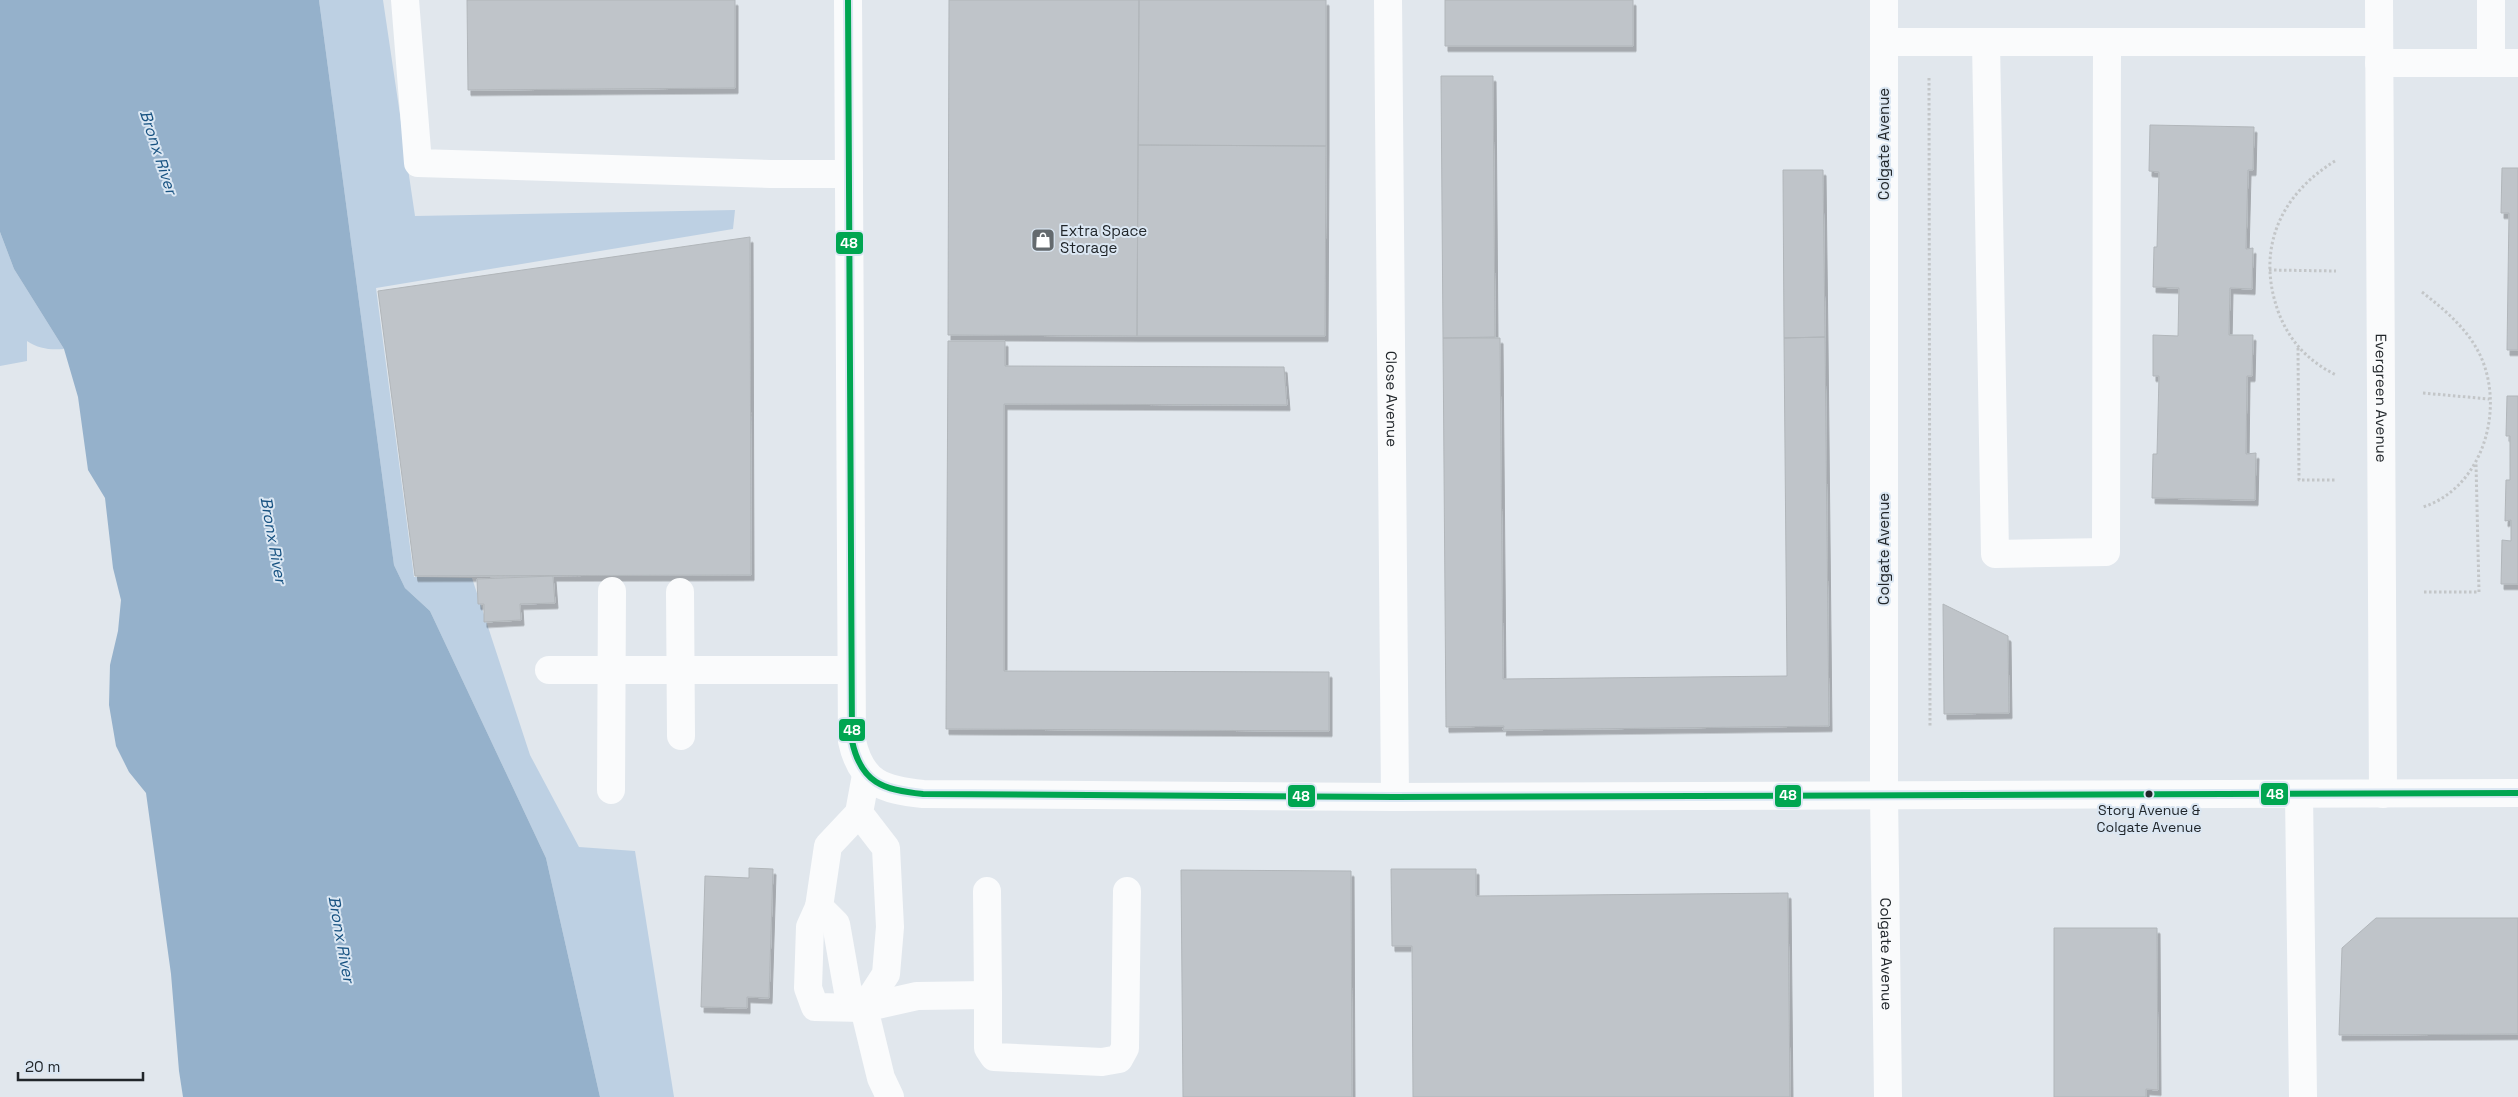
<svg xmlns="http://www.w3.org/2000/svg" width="2518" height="1097" viewBox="0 0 2518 1097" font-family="'Space Grotesk',sans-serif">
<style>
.green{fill:#bdd0e3}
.water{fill:#95b1cb}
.building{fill:#bfc4c9;stroke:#b1b6ba;filter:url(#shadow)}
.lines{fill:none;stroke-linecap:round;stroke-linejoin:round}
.path{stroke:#c3c6c8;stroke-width:3;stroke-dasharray:2.5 2.5;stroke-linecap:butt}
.minor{stroke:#fafbfc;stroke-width:28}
.bus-1-casing{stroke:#dbe7f3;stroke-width:10}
.bus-1{stroke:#00a651;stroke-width:6}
.bus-dot{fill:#21262a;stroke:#dbe7f3;stroke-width:2}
.labels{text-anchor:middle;stroke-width:4;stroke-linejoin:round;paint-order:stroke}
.bus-label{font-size:14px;fill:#21262a;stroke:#dbe7f3}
.street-label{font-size:15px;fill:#21262a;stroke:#dbe7f3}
.poi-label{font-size:15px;fill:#21262a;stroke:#dbe7f3;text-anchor:start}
.water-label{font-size:16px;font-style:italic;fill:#165180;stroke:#dbe7f3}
.line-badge{stroke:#dbe7f3;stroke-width:2}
.badge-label{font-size:14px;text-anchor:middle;font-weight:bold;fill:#fff}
</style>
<defs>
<filter id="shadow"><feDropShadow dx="3" dy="5.5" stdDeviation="0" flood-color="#0004"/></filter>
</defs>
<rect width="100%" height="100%" fill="#e1e7ed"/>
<!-- green -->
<path class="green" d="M319,0H383L415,216L735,210L733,229L376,288L414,577L472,578L530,755L579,847L635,851L674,1097H600L546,858L430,611L405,588L394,565Z
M0,232L14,269L64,349C50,350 39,349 27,341V361L0,366Z"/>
<!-- water -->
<path class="water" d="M0,0H319L394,565L405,588L430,611L546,858L600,1097H183L179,1071L171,974L146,793L129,772L116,746L109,705L110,665L118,631L121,600L113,568L105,498L88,470L78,397L64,349L14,269L0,232Z"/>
<!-- building -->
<path class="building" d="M467,0H735V88L468,90Z
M949,0H1139L1137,336L948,335Z
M1139,0H1326V146L1138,145Z
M1445,0H1633V46H1445Z
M1441,76H1493L1495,337L1443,338Z
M2150,125L2254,127L2253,170H2248L2246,249L2253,248L2252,289L2230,288L2229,335H2253L2252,376H2247L2246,454L2256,453L2255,500L2152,498L2153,454H2157L2159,376H2153V335L2178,336L2179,288L2153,287L2154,247H2157L2159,172L2149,171Z
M1138,145L1326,146L1325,336H1137Z
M2502,168H2518V350H2507L2509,213H2501Z
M1783,170H1823L1825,337L1784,338Z
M750,237L751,575L415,576L378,291Z
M1825,337L1829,726L1503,730L1504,726L1446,727L1443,338H1500L1503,679L1787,676L1784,338Z
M948,341H1005V366L1284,367L1287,405L1004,404V671L1329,672V731L946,729Z
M2507,396H2518V584H2501L2502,540L2511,541V520L2505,521L2506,480H2510V436H2506Z
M553,576L555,603L520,604L521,620L484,622V604H478L477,579Z
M1943,604L2008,636L2009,713L1944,714Z
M749,868L773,869L769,998L747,997V1008L701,1007L705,876L749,878Z
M1391,869H1476V896L1788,893L1790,1097H1413L1412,946H1392Z
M1181,870L1351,871L1352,1097H1183Z
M2376,918H2518V1034L2339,1035L2342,948Z
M2054,928H2157L2158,1090L2146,1089V1097H2054Z"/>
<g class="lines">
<!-- path -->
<path class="path" d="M1929,78L1930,727
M2335,161C2280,195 2256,249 2278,311C2289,341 2308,361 2336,375
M2269,270L2336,271
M2422,292C2446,311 2468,329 2481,357C2505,411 2482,488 2423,507
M2298,348L2299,480H2336
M2423,393L2489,399
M2424,592H2479L2476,463"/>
<!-- minor -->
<g class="minor">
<path d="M405,0L418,163L771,174H849"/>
<path d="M848,0L852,741C861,783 883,790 923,794L1395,797L2518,793"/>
<path id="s1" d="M1388,0L1395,797"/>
<path id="s2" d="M1884,0V795L1888,1097"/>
<path id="s3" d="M2379,0L2383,794"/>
<path d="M2491,0V63"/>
<path d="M1884,42H2379"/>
<path d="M1986,42L1995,554L2106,552L2107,42"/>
<path d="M2379,63H2518"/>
<path d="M680,592L681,736"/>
<path d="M549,670H851"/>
<path d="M866,775L859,813L828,846L819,907L810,927L808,988L815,1007L864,1008L917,996L988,995V1048L994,1057L1102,1062L1119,1059L1125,1048L1127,891"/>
<path d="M611,790L612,591"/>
<path d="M2299,794L2303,1097"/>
<path d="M859,813L886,848L890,927L886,974L864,1008"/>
<path d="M987,891L988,995"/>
<path d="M819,907L836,924L848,992L864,1008L881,1078L890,1097"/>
</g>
<!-- bus-1 casing -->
<g class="bus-1-casing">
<path id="bus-1" d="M848,0L852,741C861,783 883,790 923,794L1395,797L2518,793"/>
</g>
<!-- bus-1 -->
<use href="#bus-1" class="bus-1"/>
</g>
<!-- icons -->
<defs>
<g id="shop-square" transform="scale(1.25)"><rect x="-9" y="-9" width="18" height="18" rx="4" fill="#646a6e" stroke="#dbe7f3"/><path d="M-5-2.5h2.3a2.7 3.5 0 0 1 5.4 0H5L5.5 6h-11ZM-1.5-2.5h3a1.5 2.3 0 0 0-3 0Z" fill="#fff"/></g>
</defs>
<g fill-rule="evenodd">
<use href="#shop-square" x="1043" y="240"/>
</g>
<!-- markers -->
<circle class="bus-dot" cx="2149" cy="794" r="4.5"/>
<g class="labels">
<!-- bus labels -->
<g class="bus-label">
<text x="2149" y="815">Story Avenue &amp;<tspan x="2149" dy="17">Colgate Avenue</tspan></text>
</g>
<!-- street labels -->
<g class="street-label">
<text transform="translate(1884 144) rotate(-90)" y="5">Colgate Avenue</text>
<text dy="5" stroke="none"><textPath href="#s3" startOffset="398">Evergreen Avenue</textPath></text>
<text dy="5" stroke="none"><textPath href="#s1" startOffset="399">Close Avenue</textPath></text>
<text transform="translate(1884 549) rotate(-90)" y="5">Colgate Avenue</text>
<text dy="5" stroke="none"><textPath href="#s2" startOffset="954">Colgate Avenue</textPath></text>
</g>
<!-- poi labels -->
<g class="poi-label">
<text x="1060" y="236">Extra Space<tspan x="1060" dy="17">Storage</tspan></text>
</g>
<!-- water labels -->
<g class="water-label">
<text transform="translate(159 152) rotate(72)" y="6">Bronx River</text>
<text transform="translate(274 540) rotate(80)" y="6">Bronx River</text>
<text transform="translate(342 939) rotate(80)" y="6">Bronx River</text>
</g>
</g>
<g class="line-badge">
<rect x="835" y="231" width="29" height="24" rx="5" fill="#00a651"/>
<rect x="838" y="718" width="28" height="24" rx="5" fill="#00a651"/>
<rect x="2260" y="782" width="29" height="24" rx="5" fill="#00a651"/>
<rect x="1774" y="784" width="28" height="24" rx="5" fill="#00a651"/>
<rect x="1287" y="784" width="29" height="24" rx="5" fill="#00a651"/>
</g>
<g class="badge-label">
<text x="849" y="248">48</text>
<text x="852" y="735">48</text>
<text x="2275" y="799">48</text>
<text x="1788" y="800">48</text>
<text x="1301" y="801">48</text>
</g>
<!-- scale -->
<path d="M18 1072v8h125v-8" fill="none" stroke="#21262a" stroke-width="2.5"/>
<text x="25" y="1072" font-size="15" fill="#21262a" stroke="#dbe7f3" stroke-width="4" paint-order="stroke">20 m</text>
</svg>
